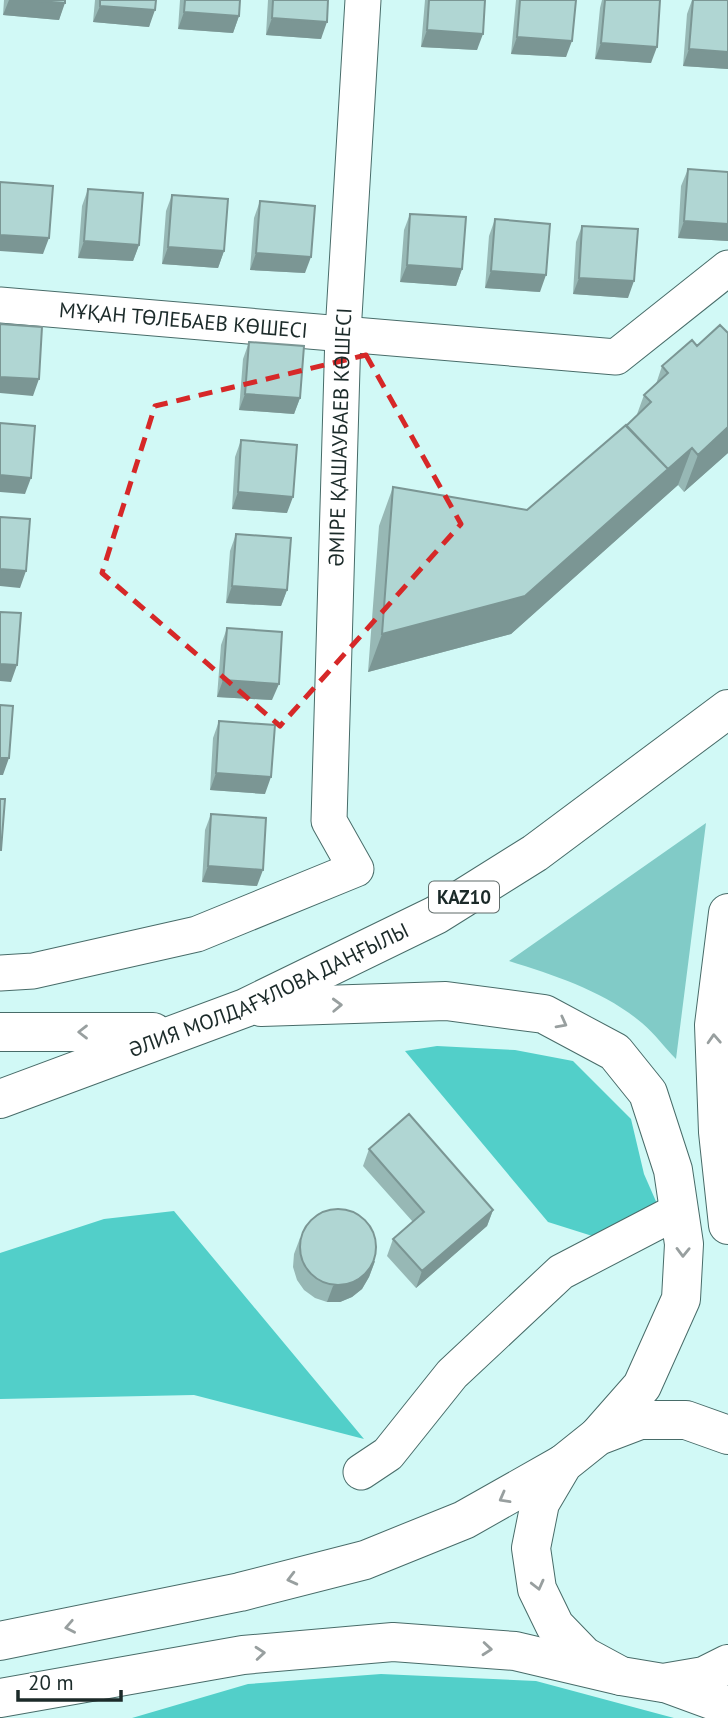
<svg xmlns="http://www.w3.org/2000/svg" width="728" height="1718" viewBox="0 0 728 1718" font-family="'PT Sans',sans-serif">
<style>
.green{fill:#81cbc7}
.forest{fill:#52cfc9}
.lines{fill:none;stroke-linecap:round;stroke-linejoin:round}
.minor-casing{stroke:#486c69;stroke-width:37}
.major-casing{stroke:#486c69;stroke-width:40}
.minor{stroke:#fff;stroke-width:35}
.major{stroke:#fff;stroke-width:38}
.wall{fill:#97b8b5}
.shaded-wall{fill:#7b9694}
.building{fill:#b0d6d3;stroke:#7b9694;stroke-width:2}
.oneway{stroke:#989f9f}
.marked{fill:none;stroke:#d62828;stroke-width:5;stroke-dasharray:14 9;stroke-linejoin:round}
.labels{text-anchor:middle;stroke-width:6;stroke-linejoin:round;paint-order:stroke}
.shield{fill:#fff;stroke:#5f6a69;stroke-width:2}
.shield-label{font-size:19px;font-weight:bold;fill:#1b2a29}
.street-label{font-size:21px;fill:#1b2a29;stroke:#fff}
</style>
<rect width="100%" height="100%" fill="#d1f9f6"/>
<!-- green -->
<path class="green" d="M706,823L676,1059C665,1048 655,1034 642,1023C604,991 556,976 509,961Z"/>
<!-- forest -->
<path class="forest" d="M437,1046L515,1050L573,1061L631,1119L644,1174L658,1206L605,1240L548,1222L405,1051Z
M174,1211L364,1439L194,1395L0,1399V1253L104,1219Z
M381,1674L536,1681L674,1718H132L248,1684Z"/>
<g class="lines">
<!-- minor casing -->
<g class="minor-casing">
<g id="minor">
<path id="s1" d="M0,305L616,357L728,268"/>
<path id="s2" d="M0,973L33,971L197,934L356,869L329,821L343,333L363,0"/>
<path d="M361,1472L388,1454L452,1374L561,1272L678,1211"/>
</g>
</g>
<!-- major casing -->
<g class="major-casing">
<g id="major">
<path d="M728,913L714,1025L718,1132L728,1225"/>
<path d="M261,1007L446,1001L544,1014L615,1052L648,1093L673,1170L684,1244L681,1299L642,1386L598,1436"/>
<path d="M0,1032H153"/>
<path id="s3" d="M0,1099L245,1008L436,915L535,853L728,709"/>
<path d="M728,1435L686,1420H640L598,1436L563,1464L540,1503L531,1548L537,1589L555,1626L584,1656L621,1676L663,1683L704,1676L728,1664"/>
<path d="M0,1641L240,1592L365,1560L464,1520L563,1464"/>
<path d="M665,1683L728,1706"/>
<path d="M0,1698L243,1655L393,1642L515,1651L621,1676"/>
</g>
</g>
<!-- minor -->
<use href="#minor" class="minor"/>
<!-- major -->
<use href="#major" class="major"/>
</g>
<!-- wall -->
<path class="wall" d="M4,0H65L59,20L3,15Z
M95,0H156L149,27L93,22Z
M180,0H240L239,16L233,33L178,29Z
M268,0H328L321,39L266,35Z
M425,0H485L477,50L421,47Z
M516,0H576L566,57L511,54Z
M602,0H660L651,63L595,59L600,8Z
M692,0H728V69L683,66L687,14Z
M688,169L728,172V241L678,238L681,186Z
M88,189L139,245L133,261L78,258L82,206Z
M172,195L224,251L218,268L162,264L166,211Z
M260,201L305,273L250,270L254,218Z
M410,214L462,269L456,286L400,282L404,230Z
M495,219L540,292L485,288L489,236Z
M582,226L628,298L573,294L576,242Z
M692,340L728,453L684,492L678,485L511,634L368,672L379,526L393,487L527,510L636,417L644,395L656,384L662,366Z
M249,342L300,398L294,414L239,410L243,359Z
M241,440L287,513L232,509L235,457Z
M236,534L287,590L281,606L226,603L230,551Z
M227,628L272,700L217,697L221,645Z
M219,721L265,794L210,790L213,738Z
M211,814L257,886L202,882L205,830Z
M369,1149L493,1210L487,1226L416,1288L387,1256L393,1239L413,1222L363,1166Z
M300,1238L375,1261L369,1277L362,1289L352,1297L340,1302H327L315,1298L304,1290L297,1280L293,1267L294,1254Z"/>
<!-- shaded-wall -->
<path class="shaded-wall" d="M9,0H25L65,3L59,20L3,15Z
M100,6L155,10L149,27L93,22Z
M184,12L239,16L233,33L178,29Z
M272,18L327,22L321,39L266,35Z
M427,30L483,34L477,50L421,47Z
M517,37L572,41L566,57L511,54Z
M601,43L657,47L651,63L595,59Z
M689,49L728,52V69L683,66Z
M684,221L728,224V241L678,238Z
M0,235L49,238L43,254L0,251Z
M84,241L139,245L133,261L78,258Z
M168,247L224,251L218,268L162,264Z
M256,253L311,257L305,273L250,270Z
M407,265L462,269L456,286L400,282Z
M491,271L546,275L540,292L485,288Z
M579,278L634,281L628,298L573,294Z
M0,377L39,379L33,396L0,393Z
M245,394L300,398L294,414L239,410Z
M728,427V453L684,492L698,455Z
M692,448L678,485L511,634L368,672L382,634Z
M0,475L31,478L25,494L0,492Z
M238,492L293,497L287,513L232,509Z
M0,569L26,571L20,588L0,586Z
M232,586L287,590L281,606L226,603Z
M0,664L17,665L11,682L0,681Z
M223,680L279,684L272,700L217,697Z
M0,758H9L3,775H0Z
M216,773L271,777L265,794L210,790Z
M208,866L263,870L257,886L202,882Z
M493,1210L487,1226L416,1288L422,1271Z
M375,1261L369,1277L362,1289L352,1297L340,1302H327L333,1286Z"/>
<!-- building -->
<path class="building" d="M25,0H65V3Z
M100,0H156L155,10L100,6Z
M185,0H240L239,16L184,12Z
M273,0H328L327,22L272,18Z
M429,0H485L483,34L427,30Z
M520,0H576L572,41L517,37Z
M605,0H660L657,47L601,43Z
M693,0H728V52L689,49Z
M688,169L728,172V224L684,221Z
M0,182L53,186L49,238L0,235Z
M88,189L143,193L139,245L84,241Z
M172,195L228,199L224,251L168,247Z
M260,201L315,206L311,257L256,253Z
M410,214L466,217L462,269L407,265Z
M495,219L550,224L546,275L491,271Z
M582,226L638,229L634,281L579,278Z
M0,324L42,327L39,379L0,377Z
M720,325L728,333V427L698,455L692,448L668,469L626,426L651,402L644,395L668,373L662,366L692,340L697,346Z
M249,342L304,346L300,398L245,394Z
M0,423L35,426L31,478L0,475Z
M626,425L668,469L525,596L382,634L393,487L527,510Z
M241,440L297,445L293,497L238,492Z
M0,517L30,519L26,571L0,569Z
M236,534L291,538L287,590L232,586Z
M0,612L21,613L17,665L0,664Z
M227,628L282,632L279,684L223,680Z
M0,705L13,706L9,758H0Z
M219,721L275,725L271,777L216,773Z
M0,799H5L1,850H0Z
M211,814L266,818L263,870L208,866Z
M409,1114L493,1210L422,1271L393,1239L424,1212L369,1149Z
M300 1247a38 38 0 1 1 76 0a38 38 0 1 1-76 0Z"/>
<!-- one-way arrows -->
<defs><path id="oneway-chevron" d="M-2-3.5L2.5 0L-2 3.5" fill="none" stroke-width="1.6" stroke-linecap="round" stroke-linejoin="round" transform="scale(1.75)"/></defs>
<g class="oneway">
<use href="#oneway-chevron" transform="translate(337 1005) rotate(-2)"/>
<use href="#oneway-chevron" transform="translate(562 1023) rotate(28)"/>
<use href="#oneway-chevron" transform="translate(83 1032) rotate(-180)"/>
<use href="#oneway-chevron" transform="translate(714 1039) rotate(-93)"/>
<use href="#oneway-chevron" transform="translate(683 1252) rotate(91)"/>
<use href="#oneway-chevron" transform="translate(504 1498) rotate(151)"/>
<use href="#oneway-chevron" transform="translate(292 1579) rotate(166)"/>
<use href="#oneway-chevron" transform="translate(538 1585) rotate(76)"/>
<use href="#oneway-chevron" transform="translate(70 1627) rotate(169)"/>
<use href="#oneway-chevron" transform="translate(487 1649) rotate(5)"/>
<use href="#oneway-chevron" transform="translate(260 1653) rotate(-5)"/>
</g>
<!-- marked area -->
<path class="marked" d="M366,355L461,524L280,726L102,573L155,406Z"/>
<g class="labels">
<!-- shield labels -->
<rect class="shield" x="429" y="881.5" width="70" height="31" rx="5"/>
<g class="shield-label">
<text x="464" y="904">KAZ10</text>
</g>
<!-- street labels -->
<g class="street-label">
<text dy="7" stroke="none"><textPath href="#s1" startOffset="184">МҰҚАН ТӨЛЕБАЕВ КӨШЕСІ</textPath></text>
<text dy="7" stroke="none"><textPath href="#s2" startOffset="812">ӘМІРЕ ҚАШАУБАЕВ КӨШЕСІ</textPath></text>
<text dy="7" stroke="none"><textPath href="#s3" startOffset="290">ӘЛИЯ МОЛДАҒҰЛОВА ДАҢҒЫЛЫ</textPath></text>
</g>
</g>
<!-- scale -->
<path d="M18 1690v10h103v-10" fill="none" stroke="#1b2a29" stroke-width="3.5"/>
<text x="28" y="1690" font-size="21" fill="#1b2a29" stroke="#ffffff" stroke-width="5" paint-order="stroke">20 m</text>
</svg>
